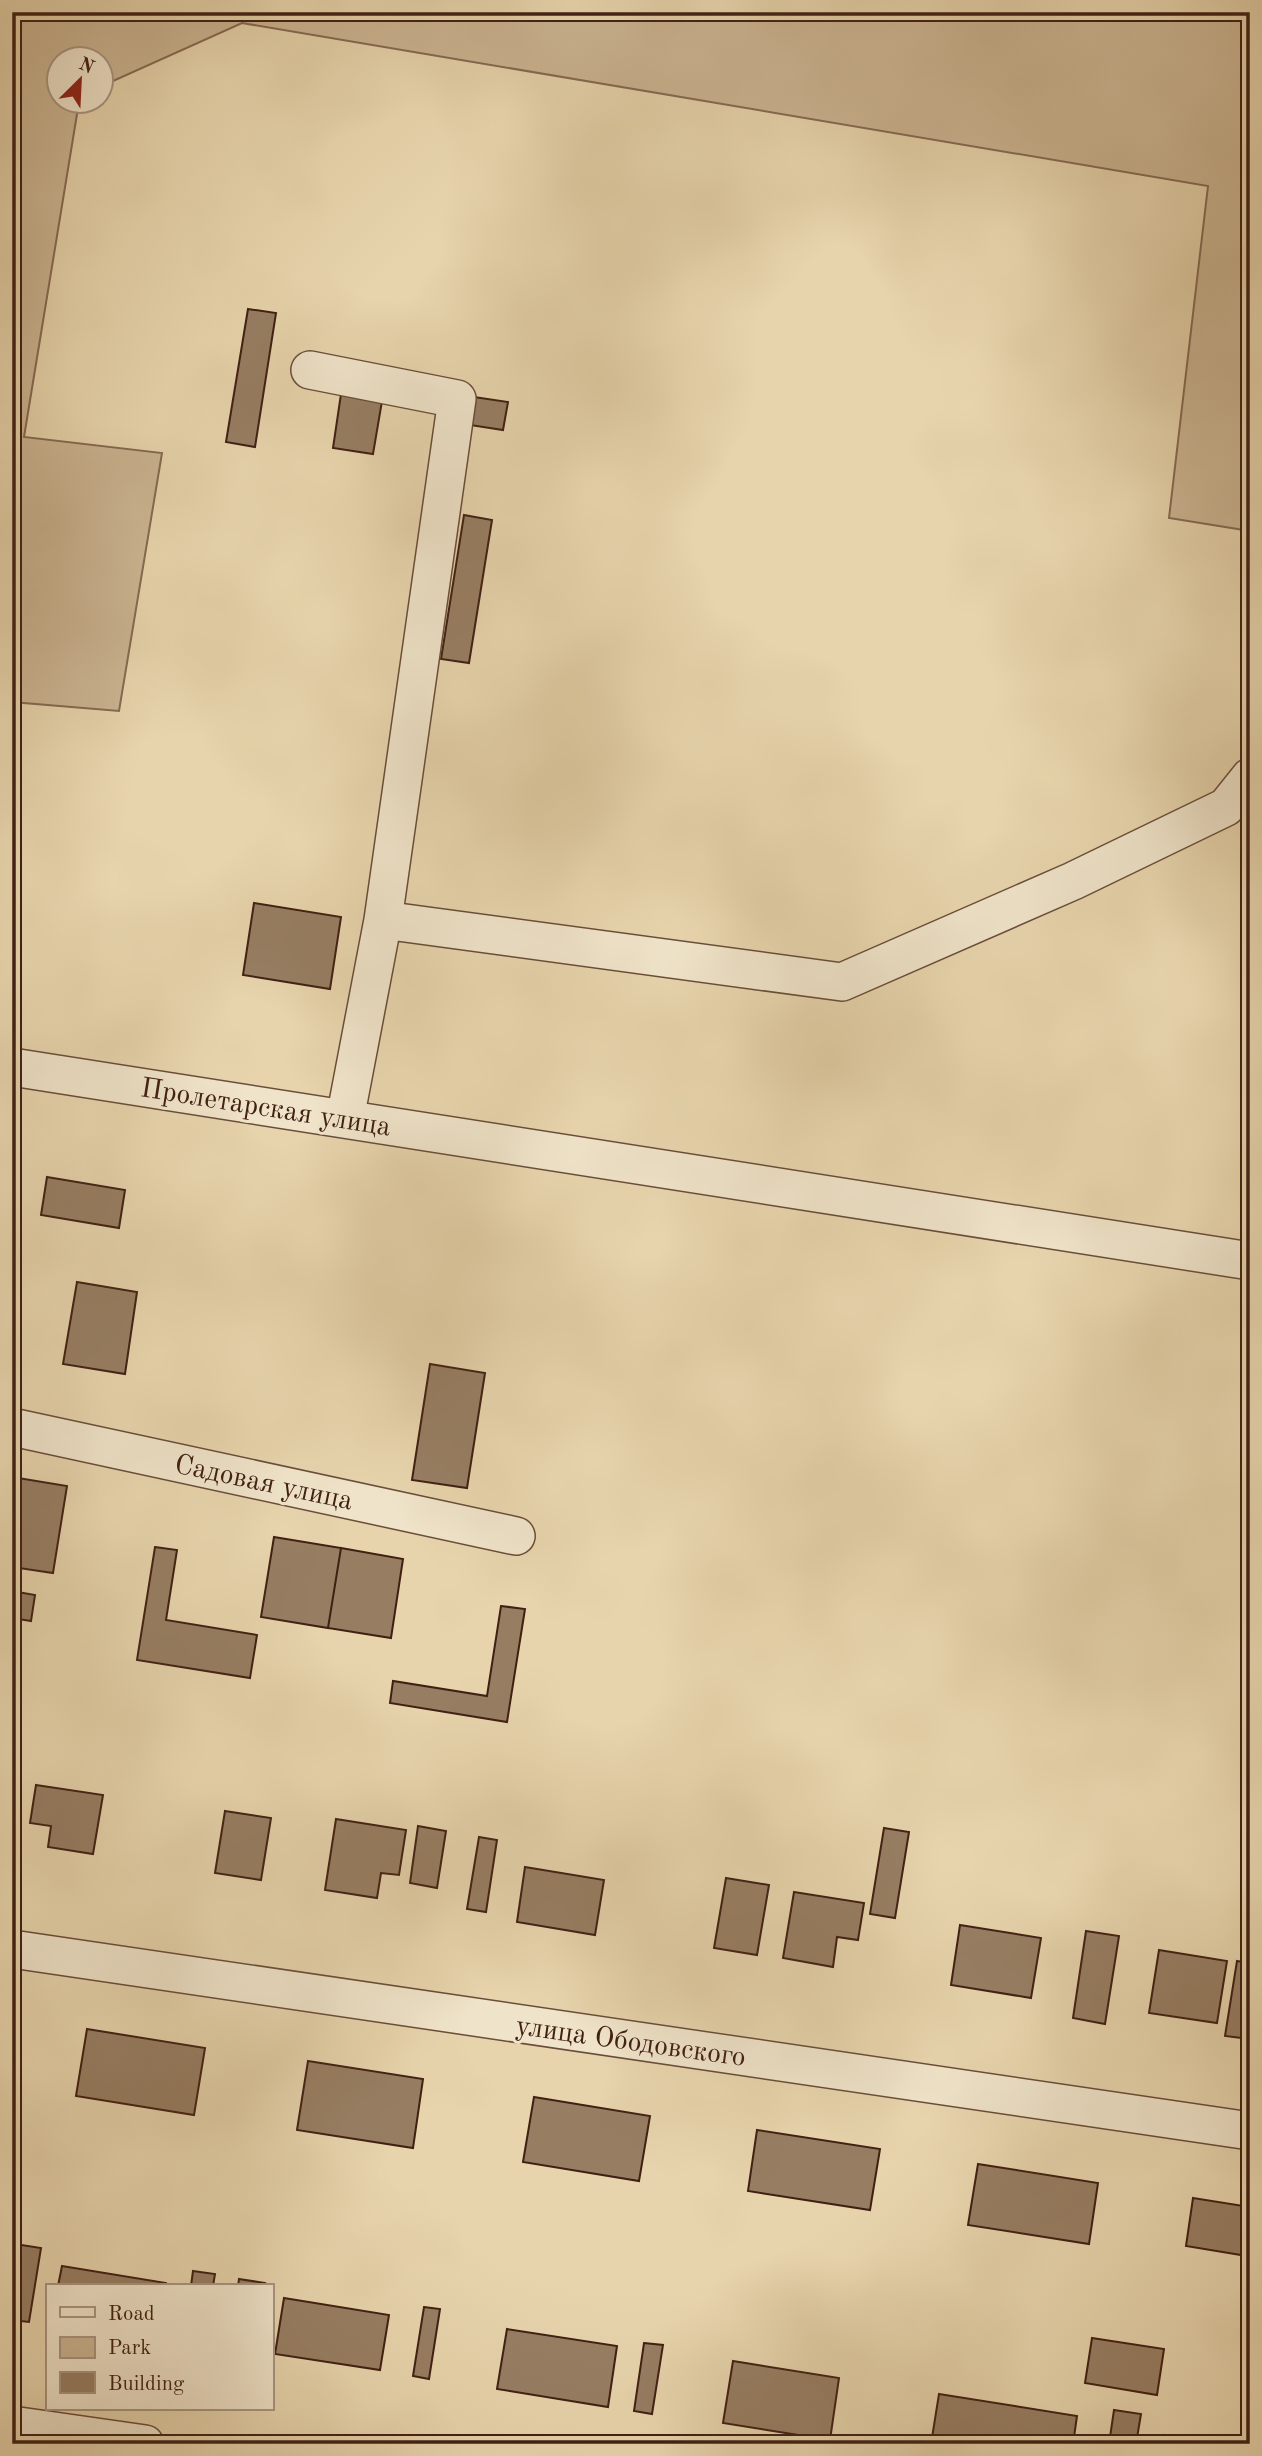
<svg xmlns="http://www.w3.org/2000/svg" width="1262" height="2456" viewBox="0 0 1262 2456" font-family="'Old Standard TT',serif">
<style>
.green{fill:#cbb592;stroke:#866a53;stroke-width:2}
.building{fill:#977e63;stroke:#412014;stroke-width:2}
.lines{fill:none;stroke-linecap:round;stroke-linejoin:round}
.minor-casing{stroke:#6a4d3a;stroke-width:40}
.minor{stroke:#efe3c9;stroke-width:37}
.labels{text-anchor:middle;stroke-width:6;stroke-linejoin:round;paint-order:stroke}
.street-label{font-size:28px;fill:#412014;stroke:#efe3c9}
</style>
<rect width="100%" height="100%" fill="#e7d4ac"/>
<filter id="stains"><feTurbulence type="fractalNoise" baseFrequency=".00286" numOctaves="4"/><feColorMatrix values="0 0 0 0 .2 0 0 0 0 .09 0 0 0 0 .02 0 0 0 .5 -.17"/></filter>
<radialGradient id="worn" r=".72"><stop offset=".6" stop-color="#630" stop-opacity="0"/><stop offset="1" stop-color="#630" stop-opacity=".3"/></radialGradient>
<!-- green -->
<path class="green" d="M12,12H1250V531L1169,518L1208,186L242,23L102,86V60H60V102H79L24,437L162,453L119,711L12,702Z"/>
<!-- building -->
<path class="building" d="M248,309L276,313L255,447L226,442Z
M341,394L382,401L373,454L333,448Z
M474,397L508,402L503,430L470,425Z
M464,515L492,520L469,663L441,659Z
M254,903L341,917L330,989L243,975Z
M47,1177L125,1190L119,1228L41,1215Z
M77,1282L137,1292L125,1374L63,1364Z
M430,1364L485,1373L467,1488L412,1480Z
M12,1477L67,1486L53,1573L12,1567Z
M274,1537L341,1548L328,1628L261,1617Z
M155,1547L177,1550L166,1620L257,1635L250,1678L137,1660Z
M341,1548L403,1559L391,1638L328,1628Z
M12,1591L35,1595L31,1621L12,1618Z
M501,1606L525,1609L507,1722L390,1703L393,1681L487,1696Z
M12,1779L19,1780L12,1821Z
M36,1785L103,1795L93,1854L48,1847L51,1826L30,1823Z
M225,1811L271,1818L261,1880L215,1873Z
M336,1819L406,1830L399,1875L381,1873L377,1898L325,1890Z
M418,1826L446,1831L437,1888L410,1883Z
M884,1828L909,1832L895,1918L870,1914Z
M479,1837L497,1840L486,1912L467,1909Z
M525,1867L604,1880L595,1935L517,1922Z
M726,1878L769,1885L757,1955L714,1948Z
M794,1892L864,1903L858,1940L837,1937L833,1967L783,1958Z
M960,1925L1041,1938L1031,1998L951,1985Z
M1086,1931L1119,1936L1105,2024L1073,2018Z
M1159,1950L1227,1961L1217,2023L1149,2013Z
M1237,1961L1250,1963V2039L1225,2036Z
M87,2029L205,2048L194,2115L76,2096Z
M308,2061L423,2079L413,2148L297,2130Z
M534,2097L650,2116L639,2181L523,2162Z
M757,2130L880,2149L870,2210L748,2191Z
M978,2164L1098,2183L1089,2244L968,2225Z
M1193,2198L1250,2207L1247,2256L1186,2246Z
M15,2244L41,2248L29,2322L12,2320V2260Z
M62,2266L166,2283V2286H58Z
M193,2271L215,2274L213,2286H191Z
M239,2279L265,2283L264,2286H238Z
M284,2298L389,2315L380,2370L275,2354Z
M424,2307L440,2309L429,2379L413,2376Z
M507,2329L617,2346L608,2407L497,2389Z
M1092,2338L1164,2349L1157,2395L1085,2383Z
M644,2343L663,2345L652,2414L634,2411Z
M733,2361L839,2378L830,2440L723,2423Z
M939,2394L1077,2416L1073,2444H931Z
M1114,2410L1141,2414L1136,2444H1109Z
M1165,2435L1213,2443V2444H1163Z"/>
<g class="lines">
<!-- minor casing -->
<g class="minor-casing">
<path id="minor" d="M310,370L457,399L383,920L345,1119
M383,920L842,982L1073,881L1226,807L1250,777
M12,1067L1250,1261
M12,1427L516,1536
M12,1949L1250,2131
M12,2425L145,2444"/>
</g>
<!-- minor -->
<use href="#minor" class="minor"/>
</g>
<g class="labels">
<!-- street labels -->
<g class="street-label">
<text transform="translate(266 1106) rotate(9)" y="10">Пролетарская улица</text>
<text transform="translate(264 1481) rotate(12)" y="10">Садовая улица</text>
<text transform="translate(631 2040) rotate(8)" y="10">улица Ободовского</text>
</g>
</g>
<!-- margin -->
<rect width="1262" height="2456" fill="none" stroke="#e7d4ac" stroke-width="42"/>
<rect x="14" y="14" width="1234" height="2428" fill="none" stroke="#412014" stroke-width="3.5"/>
<rect x="21" y="21" width="1220" height="2414" fill="none" stroke="#412014" stroke-width="2"/>
<!-- legend -->
<rect x="46" y="2284" width="228" height="126" fill="#efe3c9" stroke="#a99581" stroke-width="2"/>
<rect x="60" y="2307" width="35" height="10" fill="#efe3c9" stroke="#a99581" stroke-width="2"/>
<text x="108" y="2320" font-size="21" fill="#412014">Road</text>
<rect x="60" y="2337" width="35" height="21" fill="#cbb592" stroke="#a99581" stroke-width="2"/>
<text x="108" y="2354" font-size="21" fill="#412014">Park</text>
<rect x="60" y="2372" width="35" height="21" fill="#977e63" stroke="#a99581" stroke-width="2"/>
<text x="108" y="2390" font-size="21" fill="#412014">Building</text>
<!-- north arrow -->
<g transform="translate(80 80) rotate(24)"><circle r="33" fill="#efe3c9" stroke="#a99581" stroke-width="2"/>
<path d="M0-5L12 26L0 18L-12 26Z" fill="#8f2418"/>
<text y="-10" font-size="19" font-weight="bold" text-anchor="middle" fill="#412014">N</text>
</g>
<rect width="100%" height="100%" filter="url(#stains)"/>
<rect width="100%" height="100%" fill="url(#worn)"/>
</svg>
